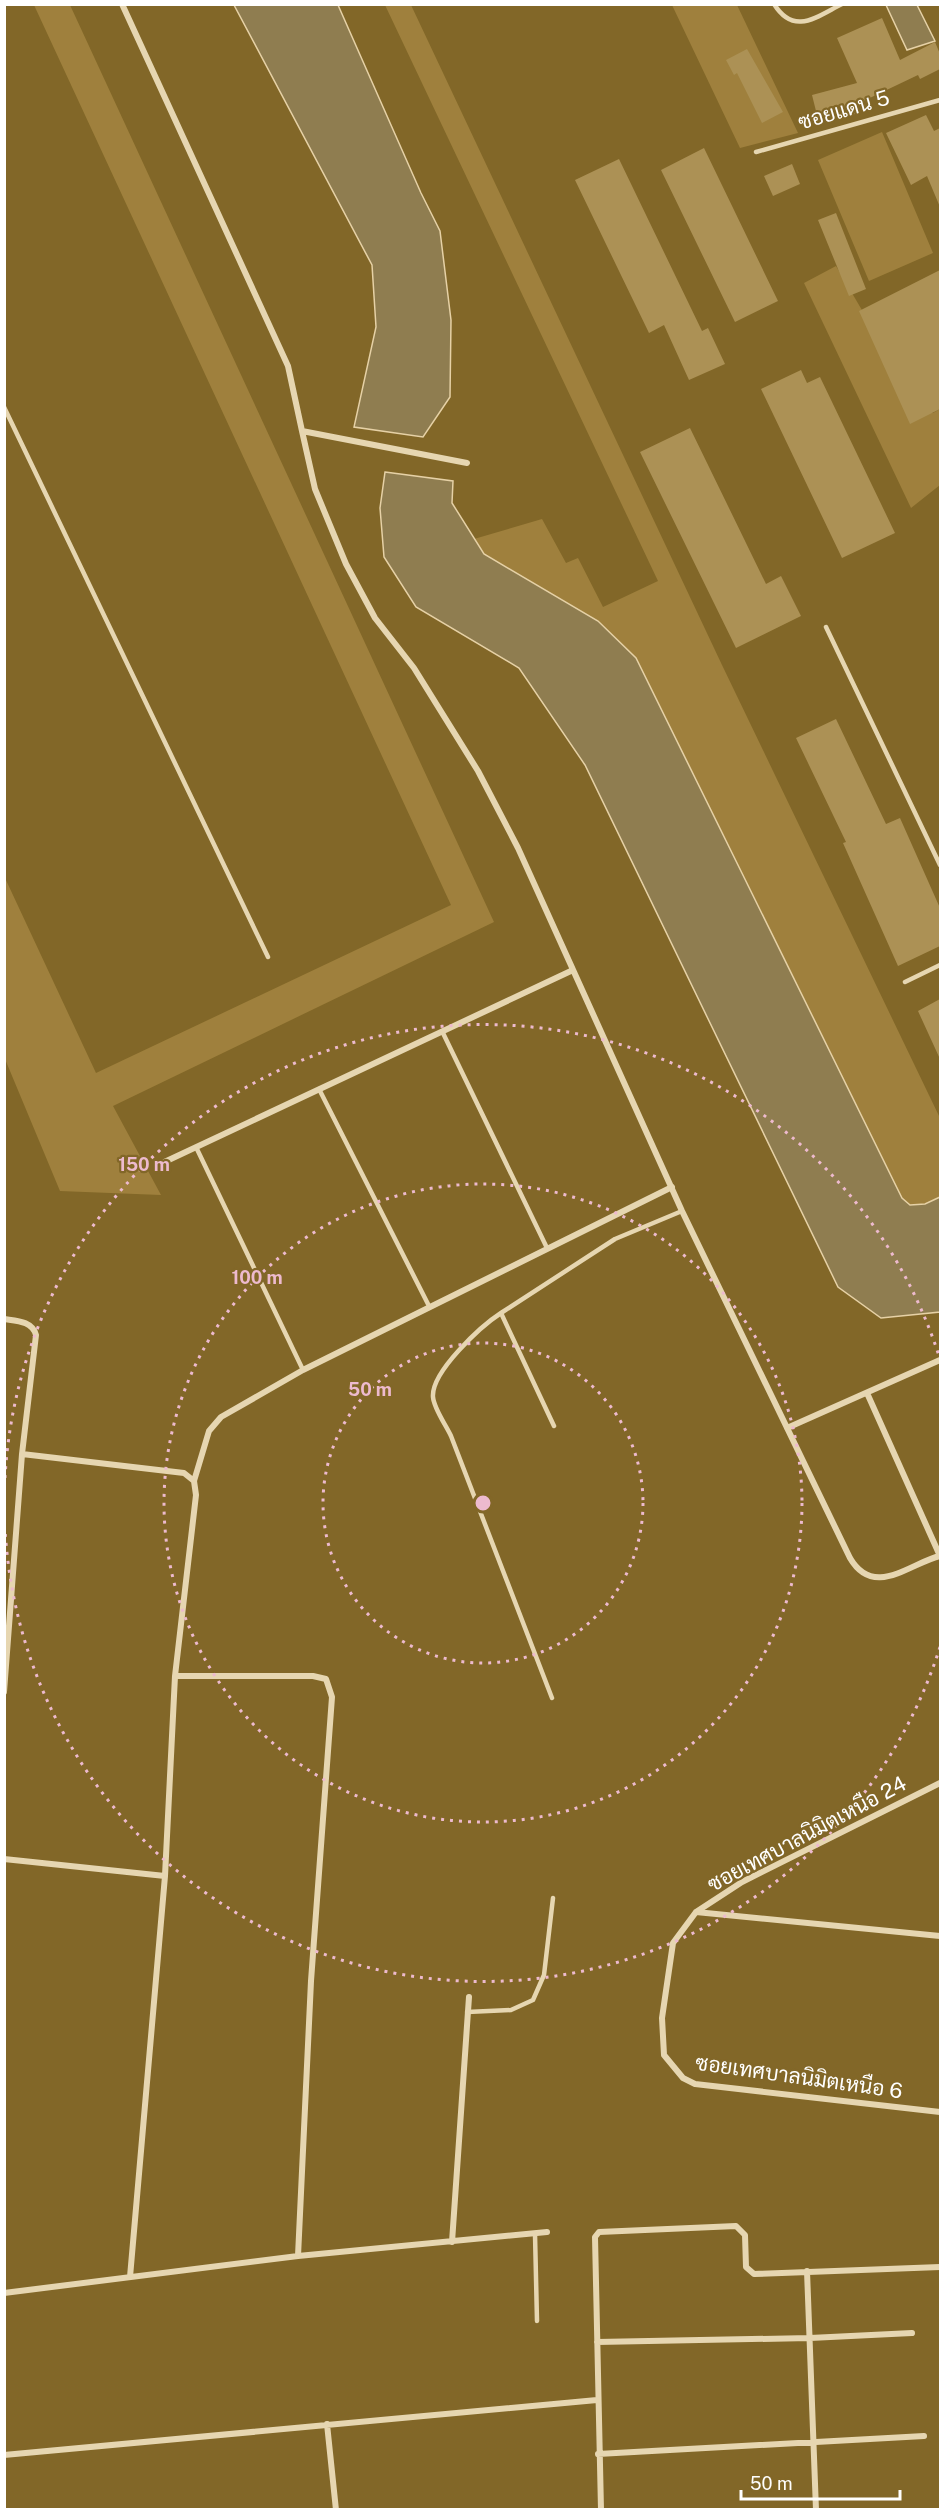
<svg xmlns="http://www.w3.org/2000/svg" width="945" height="2514" viewBox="0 0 945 2514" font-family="'Public Sans',Sarabun,sans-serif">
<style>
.green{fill:#9f803d}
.water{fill:#8f7d50;stroke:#e6d1a6;stroke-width:1.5}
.building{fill:#ac9155}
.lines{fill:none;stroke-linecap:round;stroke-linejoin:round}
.lane{stroke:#e6d6b1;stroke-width:4.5}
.street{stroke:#e6d6b1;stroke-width:6}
.ring{fill:none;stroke:#edbace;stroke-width:3;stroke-dasharray:3 6}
.labels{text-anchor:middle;stroke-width:4.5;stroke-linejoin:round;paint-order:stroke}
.street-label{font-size:21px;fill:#fff;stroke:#826728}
.centre{fill:#edbace;stroke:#826728;stroke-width:3}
.ring-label{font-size:18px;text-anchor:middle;font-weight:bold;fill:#edbace;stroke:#826728;stroke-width:4.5;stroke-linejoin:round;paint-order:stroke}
</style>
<rect width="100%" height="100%" fill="#826728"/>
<!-- green -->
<path class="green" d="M34,5H70L494,922L113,1106L161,1195L60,1191L5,1059V878L96,1073L451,905Z
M385,5H411L722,665L940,1118V1197L925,1204L910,1205L902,1198L636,658L598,621L484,554L474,539L542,519L566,563L578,558L603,607L658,581Z
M672,5H737L798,133L740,148Z
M882,132L933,253L869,281L818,160Z
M836,266L922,412L933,413L940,409V485L911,508L804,283Z"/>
<!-- water -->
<path class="water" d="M234,5H338L421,193L440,231L451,320L450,397L423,437L354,427L376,327L372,265Z
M886,5H917L935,41L907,50Z
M385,472L453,481L452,503L484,554L598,621L636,658L902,1198L910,1205L925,1204L940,1197V1312L881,1318L838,1287L585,765L519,668L416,607L384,557L380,508Z"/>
<!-- building -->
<path class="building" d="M882,18L900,60L935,42L940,54V69L920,79L918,75L853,106L855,114L819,123L812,95L857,83L837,38Z
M747,49L783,112L762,123L737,73L734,75L726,60Z
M926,115L934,131L940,128V207L927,176L911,185L886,133Z
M704,148L778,301L735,322L661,170Z
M619,159L702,331L708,328L725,364L689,380L664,325L649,333L575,180Z
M792,164L800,184L773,196L764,176Z
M836,213L866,289L849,296L818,220Z
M940,270V409L910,424L859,311Z
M801,370L807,383L820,377L895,533L842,558L761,389Z
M690,428L766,584L781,576L801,616L736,648L640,452Z
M836,719L886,824L900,818L940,908V946L898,966L843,843L846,842L796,738Z
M940,999V1059L918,1011Z"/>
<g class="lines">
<!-- lane -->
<path class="lane" d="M774,4C794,36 816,17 842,4
M756,152L940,100
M4,407L268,957
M826,627L940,865
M905,982L940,965
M442,1031L547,1248
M319,1089L429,1306
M196,1147L303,1370
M501,1313L554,1426
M552,1698L451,1436C446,1425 434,1409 433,1397C431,1372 481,1326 501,1313L615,1239L682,1211
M467,2012L511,2010L533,2000L544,1975L553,1898
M535,2234L537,2321"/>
<!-- street -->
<path class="street" d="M122,4L288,366L302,431L467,463
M302,431L315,489L346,564L375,618L414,668L478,771L518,848L682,1211L850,1558C874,1599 910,1563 940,1556
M158,1165L573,970
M4,1319C17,1321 32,1321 36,1335L22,1454L4,1692
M867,1393L940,1556
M787,1428L940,1360
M22,1454L184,1473L194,1481
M175,1676H313L326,1679L332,1697L311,1981L298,2256
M940,1783L742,1882L696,1912L673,1943L662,2018L664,2055L683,2078L695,2084L940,2112
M4,1859L165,1876
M696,1912L940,1936
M452,2242L469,1997
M807,2271L816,2510
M130,2277L165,1876L175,1676L196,1495L194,1481L209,1431L221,1417L303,1370L672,1187
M4,2293L298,2256L547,2232
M597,2342L810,2338L912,2333
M327,2424L336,2510
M598,2454L924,2436
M4,2455L597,2400
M601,2510L595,2237L599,2232L736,2226L745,2235L746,2267L754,2274L940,2267"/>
</g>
<!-- distance rings -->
<g class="ring">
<circle cx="483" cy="1503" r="160"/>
<circle cx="483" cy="1503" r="319"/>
<path d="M940 1647A479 479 0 0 1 5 1528M5 1478A479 479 0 0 1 940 1359"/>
</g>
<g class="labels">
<!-- street labels -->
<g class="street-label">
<text transform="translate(844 110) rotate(-16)" y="7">ซอยแดน 5</text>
<text transform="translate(807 1834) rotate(-28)" y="7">ซอยเทศบาลนิมิตเหนือ 24</text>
<text transform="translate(799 2077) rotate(8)" y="7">ซอยเทศบาลนิมิตเหนือ 6</text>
</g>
</g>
<circle cx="483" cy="1503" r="9" class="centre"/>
<g class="ring-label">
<text x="144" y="1171">150 m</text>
<text x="257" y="1284">100 m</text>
<text x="370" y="1396">50 m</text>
</g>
<!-- border -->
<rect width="945" height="2514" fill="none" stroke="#ffffff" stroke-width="12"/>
<!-- scale -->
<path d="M741 2490v9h159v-9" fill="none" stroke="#ffffff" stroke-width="3"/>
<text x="750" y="2490" font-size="18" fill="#ffffff" stroke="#826728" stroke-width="4.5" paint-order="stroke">50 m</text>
</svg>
